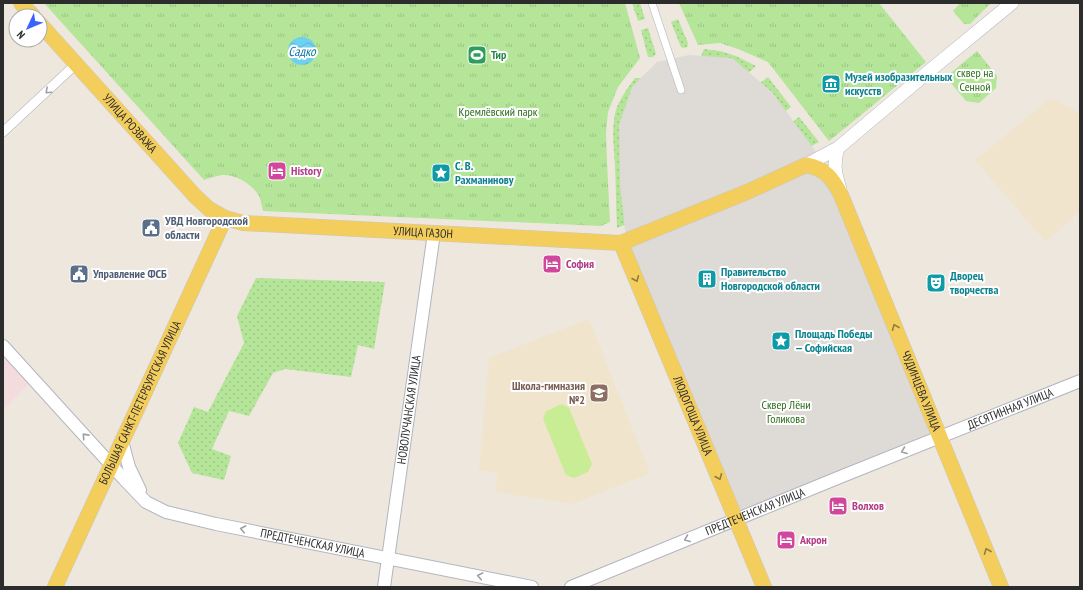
<svg xmlns="http://www.w3.org/2000/svg" width="1083" height="590" viewBox="0 0 1083 590" font-family="'PT Sans Narrow',sans-serif">
<style>
.education{fill:#f0e4cd}
.medical{fill:#f4dbdd}
.grass{fill:url(#grass-dots)}
.park{fill:url(#park-tufts)}
.pitch{fill:#c9ed95}
.plaza{fill:#dedad5}
.water{fill:url(#water-waves)}
.lines{fill:none;stroke-linecap:round;stroke-linejoin:round}
.pedestrian-casing{stroke:#b2b5c0;stroke-width:8}
.minor-casing{stroke:#b2b5c0;stroke-width:10}
.tertiary-casing{stroke:#b2b5c0;stroke-width:14}
.secondary-casing{stroke:#b2b5c0;stroke-width:14}
.primary-casing{stroke:#c8c8c8;stroke-width:16}
.pedestrian{stroke:#fff;stroke-width:7}
.minor{stroke:#fff;stroke-width:9}
.tertiary{stroke:#fff;stroke-width:12}
.secondary{stroke:#fff;stroke-width:13}
.primary{stroke:#f4ce5c;stroke-width:15}
.oneway{stroke:#a0a0a0}
.oneway2{stroke:#907d44}
.labels{text-anchor:middle;stroke-width:4;stroke-linejoin:round;paint-order:stroke}
.leisure-label{font-size:12px;font-weight:bold;fill:#27864d;stroke:#fff;text-anchor:start}
.park-label{font-size:12px;fill:#2b6c19;stroke:#fff}
.culture-label{font-size:12px;font-weight:bold;fill:#0d838f;stroke:#fff;text-anchor:start}
.street-label{font-size:12px;fill:#2c2c2c;stroke:#fff}
.hotel-label{font-size:12px;font-weight:bold;fill:#b23c85;stroke:#fff;text-anchor:start}
.service-label{font-size:12px;font-weight:bold;fill:#4e5e75;stroke:#fff;text-anchor:start}
.education-label{font-size:12px;font-weight:bold;fill:#785e54;stroke:#fff;text-anchor:end}
.water-label{font-size:13px;font-style:italic;fill:#0a70a2;stroke:#fff}
</style>
<defs>
<pattern id="grass-dots" width="8" height="8" patternUnits="userSpaceOnUse"><rect width="8" height="8" fill="#b4e599"/><path d="M2 2h.1M6 6h.1" fill="none" stroke="#9bc584" stroke-width="1.8" stroke-linecap="round"/></pattern>
<pattern id="park-tufts" width="24" height="20" patternUnits="userSpaceOnUse"><rect width="24" height="20" fill="#b4e599"/><path d="M3 7l-1-3M5 7V3M7 7l1-3M15 17l-1-3M17 17v-4M19 17l1-3" fill="none" stroke="#9bc584"/></pattern>
<pattern id="water-waves" width="16" height="10" patternUnits="userSpaceOnUse"><rect width="16" height="10" fill="#6fd1f2"/><path d="M0 5q4-4 8 0t8 0" fill="none" stroke="#60b4d0"/></pattern>
</defs>
<rect width="100%" height="100%" fill="#eee7de"/>
<!-- education -->
<path class="education" d="M1051,98L1080,113V211L1046,242L975,160Z
M589,319L650,473L573,504L495,492L498,473L479,470L489,358Z"/>
<!-- medical -->
<path class="medical" d="M3,356L29,384L3,410Z"/>
<!-- grass -->
<path class="grass" d="M632,3H640L645,19L638,21Z
M678,19L688,43L687,47L684,48L681,47L671,22Z
M648,28L656,54L653,57H648L641,30Z
M704,49L720,51L736,56L756,66L747,74L700,59Z
M768,77L791,107L782,114L759,84Z
M635,78L647,79L627,224L617,228C616,207 616,187 615,166C614,148 611,128 616,110C620,98 628,88 635,78Z
M799,117L819,142L808,148L790,124Z
M256,278L385,282L374,349L358,345L351,377L285,369L273,373L249,416L229,411L212,449L231,456L224,480L192,473L178,443L194,407L208,412L244,343L237,316Z"/>
<!-- park -->
<path class="park" d="M44,3H625L640,58L618,87L608,112L606,133L607,162L610,222L601,226L263,211C262,207 261,202 260,198C254,185 236,174 222,175C215,176 210,178 204,180Z
M679,3H879L926,62L829,141L768,62L738,49L720,43L698,45Z
M960,3H991L970,24H964L953,11Z
M977,51L997,76L996,88L979,103L966,101L946,77Z"/>
<!-- pitch -->
<path class="pitch" d="M562,404L569,408L592,464L588,472L574,478L566,475L543,419L546,411Z"/>
<!-- plaza -->
<path class="plaza" d="M689,55L732,58L772,92L825,164L933,434L739,513L627,247L620,185L619,125L632,87L657,62Z"/>
<!-- water -->
<path class="water" d="M288 51a14 14 0 1 1 28 0a14 14 0 1 1-28 0Z"/>
<g class="lines">
<!-- pedestrian casing -->
<g class="pedestrian-casing">
<path id="pedestrian" d="M652,3L681,90"/>
</g>
<!-- minor casing -->
<g class="minor-casing">
<path id="minor" d="M3,132L76,64"/>
</g>
<!-- tertiary casing -->
<g class="tertiary-casing">
<g id="tertiary">
<path id="s1" d="M3,346L124,479L146,502L166,512L216,524L532,587"/>
<path d="M122,441L129,467L140,490"/>
<path id="s2" d="M384,587L434,233"/>
<path id="s3" d="M571,587L845,475L1080,381"/>
</g>
</g>
<!-- secondary casing -->
<g class="secondary-casing">
<path id="secondary" d="M838,148C833,164 835,173 840,189
M806,165L838,148L928,72L1012,3"/>
</g>
<!-- primary casing -->
<g class="primary-casing">
<g id="primary">
<path d="M21,3L33,16"/>
<path id="s4" d="M40,24L195,196L209,209L225,218L243,223L621,243L747,192L806,165C825,168 833,179 841,195L1001,587"/>
<path id="s5" d="M621,243L764,587"/>
<path id="s6" d="M55,587L225,218"/>
</g>
</g>
<!-- pedestrian -->
<use href="#pedestrian" class="pedestrian"/>
<!-- minor -->
<use href="#minor" class="minor"/>
<!-- tertiary -->
<use href="#tertiary" class="tertiary"/>
<!-- secondary -->
<use href="#secondary" class="secondary"/>
<!-- primary -->
<use href="#primary" class="primary"/>
</g>
<!-- one-way arrows -->
<defs><path id="oneway-chevron" d="M-2-3.5L2.5 0L-2 3.5" fill="none" stroke-width="1.6" stroke-linecap="round" stroke-linejoin="round"/></defs>
<g class="oneway">
<use href="#oneway-chevron" transform="translate(48 91) rotate(137)"/>
<use href="#oneway-chevron" transform="translate(85 436) rotate(-132)"/>
<use href="#oneway-chevron" transform="translate(904 451) rotate(158)"/>
<use href="#oneway-chevron" transform="translate(243 529) rotate(-169)"/>
<use href="#oneway-chevron" transform="translate(687 539) rotate(158)"/>
<use href="#oneway-chevron" transform="translate(480 576) rotate(-169)"/>
</g>
<g class="oneway2">
<use href="#oneway-chevron" transform="translate(636 279) rotate(67)"/>
<use href="#oneway-chevron" transform="translate(895 327) rotate(-112)"/>
<use href="#oneway-chevron" transform="translate(719 477) rotate(67)"/>
<use href="#oneway-chevron" transform="translate(987 551) rotate(-112)"/>
</g>
<!-- icons -->
<defs>
<g id="stadium-square" transform="scale(1)"><rect x="-9" y="-9" width="18" height="18" rx="4" fill="#2e9e5b" stroke="#fff"/><path d="M0-5a6.5 5 0 1 0 0 10a6.5 5 0 1 0 0-10ZM-3.5-1.8h7v3.6h-7Z" fill="#fff"/></g>
<g id="museum-square" transform="scale(1)"><rect x="-9" y="-9" width="18" height="18" rx="4" fill="#0f9aa8" stroke="#fff"/><path d="M0-6L6-3V-2H-6V-3ZM-5-1h2V3h-2ZM-1-1h2V3h-2ZM3-1h2V3H3ZM-6 4H6V6H-6Z" fill="#fff"/></g>
<g id="hotel-square" transform="scale(1)"><rect x="-9" y="-9" width="18" height="18" rx="4" fill="#d1479c" stroke="#fff"/><path d="M-6-4.5h1.5V1H6V5H4.5V3h-9V5H-6ZM-4 0a1.8 1.8 0 1 1 3.6 0ZM.5 0V-2.5h3Q6-2.5 6 0Z" fill="#fff"/></g>
<g id="sight-square" transform="scale(1)"><rect x="-9" y="-9" width="18" height="18" rx="4" fill="#0f9aa8" stroke="#fff"/><path d="M0-6L1.8-2.2L6-1.7L2.9 1.2L3.7 5.4L0 3.3L-3.7 5.4L-2.9 1.2L-6-1.7L-1.8-2.2Z" fill="#fff"/></g>
<g id="civic-square" transform="scale(1)"><rect x="-9" y="-9" width="18" height="18" rx="4" fill="#5c6f8a" stroke="#fff"/><path d="M-.6-6.5H3V-4.5H.6V-3L4-1V1h2V6H-6V1h2V-1L-.6-3ZM-1.2 2.5V6h2.4V2.5Z" fill="#fff"/></g>
<g id="building-square" transform="scale(1)"><rect x="-9" y="-9" width="18" height="18" rx="4" fill="#0f9aa8" stroke="#fff"/><path d="M-4-6H4V6H1V3H-1V6H-4ZM-2.5-4.3h1.7v1.8h-1.7ZM.8-4.3h1.7v1.8H.8ZM-2.5-1h1.7V.8h-1.7ZM.8-1h1.7V.8H.8Z" fill="#fff"/></g>
<g id="theatre-square" transform="scale(1)"><rect x="-9" y="-9" width="18" height="18" rx="4" fill="#0f9aa8" stroke="#fff"/><path d="M-5-5.5Q0-4 5-5.5V0Q5 5 0 6Q-5 5-5 0ZM-3.3-2.5H-1v1.5H-3.3ZM1-2.5H3.3v1.5H1ZM-2.8 1Q0 5.5 2.8 1Z" fill="#fff"/></g>
<g id="school-square" transform="scale(1)"><rect x="-9" y="-9" width="18" height="18" rx="4" fill="#8d6e63" stroke="#fff"/><path d="M0-5L7-2L0 1L-7-2ZM-4 1L0 2.5L4 1V4Q0 6-4 4Z" fill="#fff"/></g>
</defs>
<g fill-rule="evenodd">
<use href="#stadium-square" x="477" y="55"/>
<use href="#museum-square" x="831" y="84"/>
<use href="#hotel-square" x="277" y="171"/>
<use href="#sight-square" x="441" y="173"/>
<use href="#civic-square" x="151" y="228"/>
<use href="#hotel-square" x="552" y="264"/>
<use href="#civic-square" x="79" y="274"/>
<use href="#building-square" x="707" y="279"/>
<use href="#theatre-square" x="936" y="283"/>
<use href="#sight-square" x="781" y="341"/>
<use href="#school-square" x="599" y="393"/>
<use href="#hotel-square" x="838" y="506"/>
<use href="#hotel-square" x="786" y="540"/>
</g>
<g class="labels">
<!-- leisure labels -->
<g class="leisure-label">
<text x="491" y="59">Тир</text>
</g>
<!-- park labels -->
<g class="park-label">
<text x="975" y="77">сквер на<tspan x="975" dy="14">Сенной</tspan></text>
<text x="498" y="116">Кремлёвский парк</text>
<text x="786" y="409">Сквер Лёни<tspan x="786" dy="14">Голикова</tspan></text>
</g>
<!-- culture labels -->
<g class="culture-label">
<text x="845" y="81">Музей изобразительных<tspan x="845" dy="14">искусств</tspan></text>
<text x="455" y="170">С. В.<tspan x="455" dy="14">Рахманинову</tspan></text>
<text x="721" y="276">Правительство<tspan x="721" dy="14">Новгородской области</tspan></text>
<text x="950" y="280">Дворец<tspan x="950" dy="14">творчества</tspan></text>
<text x="795" y="338">Площадь Победы<tspan x="795" dy="14">— Софийская</tspan></text>
</g>
<!-- street labels -->
<g class="street-label">
<text dy="4" stroke="none"><textPath href="#s4" startOffset="134">УЛИЦА РОЗВАЖА</textPath></text>
<text dy="4" stroke="none"><textPath href="#s4" startOffset="468">УЛИЦА ГАЗОН</textPath></text>
<text dy="4" stroke="none"><textPath href="#s4" startOffset="1127">ЧУДИНЦЕВА УЛИЦА</textPath></text>
<text dy="4" stroke="none"><textPath href="#s6" startOffset="203">БОЛЬШАЯ САНКТ-ПЕТЕРБУРГСКАЯ УЛИЦА</textPath></text>
<text dy="4" stroke="none"><textPath href="#s3" startOffset="474">ДЕСЯТИННАЯ УЛИЦА</textPath></text>
<text dy="4" stroke="none"><textPath href="#s2" startOffset="179">НОВОЛУЧАНСКАЯ УЛИЦА</textPath></text>
<text dy="4" stroke="none"><textPath href="#s5" startOffset="187">ЛЮДОГОЩА УЛИЦА</textPath></text>
<text dy="4" stroke="none"><textPath href="#s3" startOffset="199">ПРЕДТЕЧЕНСКАЯ УЛИЦА</textPath></text>
<text dy="4" stroke="none"><textPath href="#s1" startOffset="384">ПРЕДТЕЧЕНСКАЯ УЛИЦА</textPath></text>
</g>
<!-- hotel labels -->
<g class="hotel-label">
<text x="291" y="175">History</text>
<text x="566" y="268">София</text>
<text x="852" y="510">Волхов</text>
<text x="800" y="544">Акрон</text>
</g>
<!-- service labels -->
<g class="service-label">
<text x="165" y="225">УВД Новгородской<tspan x="165" dy="14">области</tspan></text>
<text x="93" y="278">Управление ФСБ</text>
</g>
<!-- education labels -->
<g class="education-label">
<text x="585" y="390">Школа-гимназия<tspan x="585" dy="14">№2</tspan></text>
</g>
<!-- water labels -->
<g class="water-label">
<text x="302" y="56">Садко</text>
</g>
</g>
<!-- border -->
<rect width="1083" height="590" fill="none" stroke="#2c2c2c" stroke-width="8"/>
<!-- north arrow -->
<g transform="translate(28 28) rotate(226)"><circle r="19" fill="#ffffff" stroke="#ababab"/>
<path d="M0-3L7 15L0 10L-7 15Z" fill="#3a62fe"/>
<text y="-6" font-size="11" font-weight="bold" text-anchor="middle" fill="#2c2c2c">N</text>
</g>
</svg>
